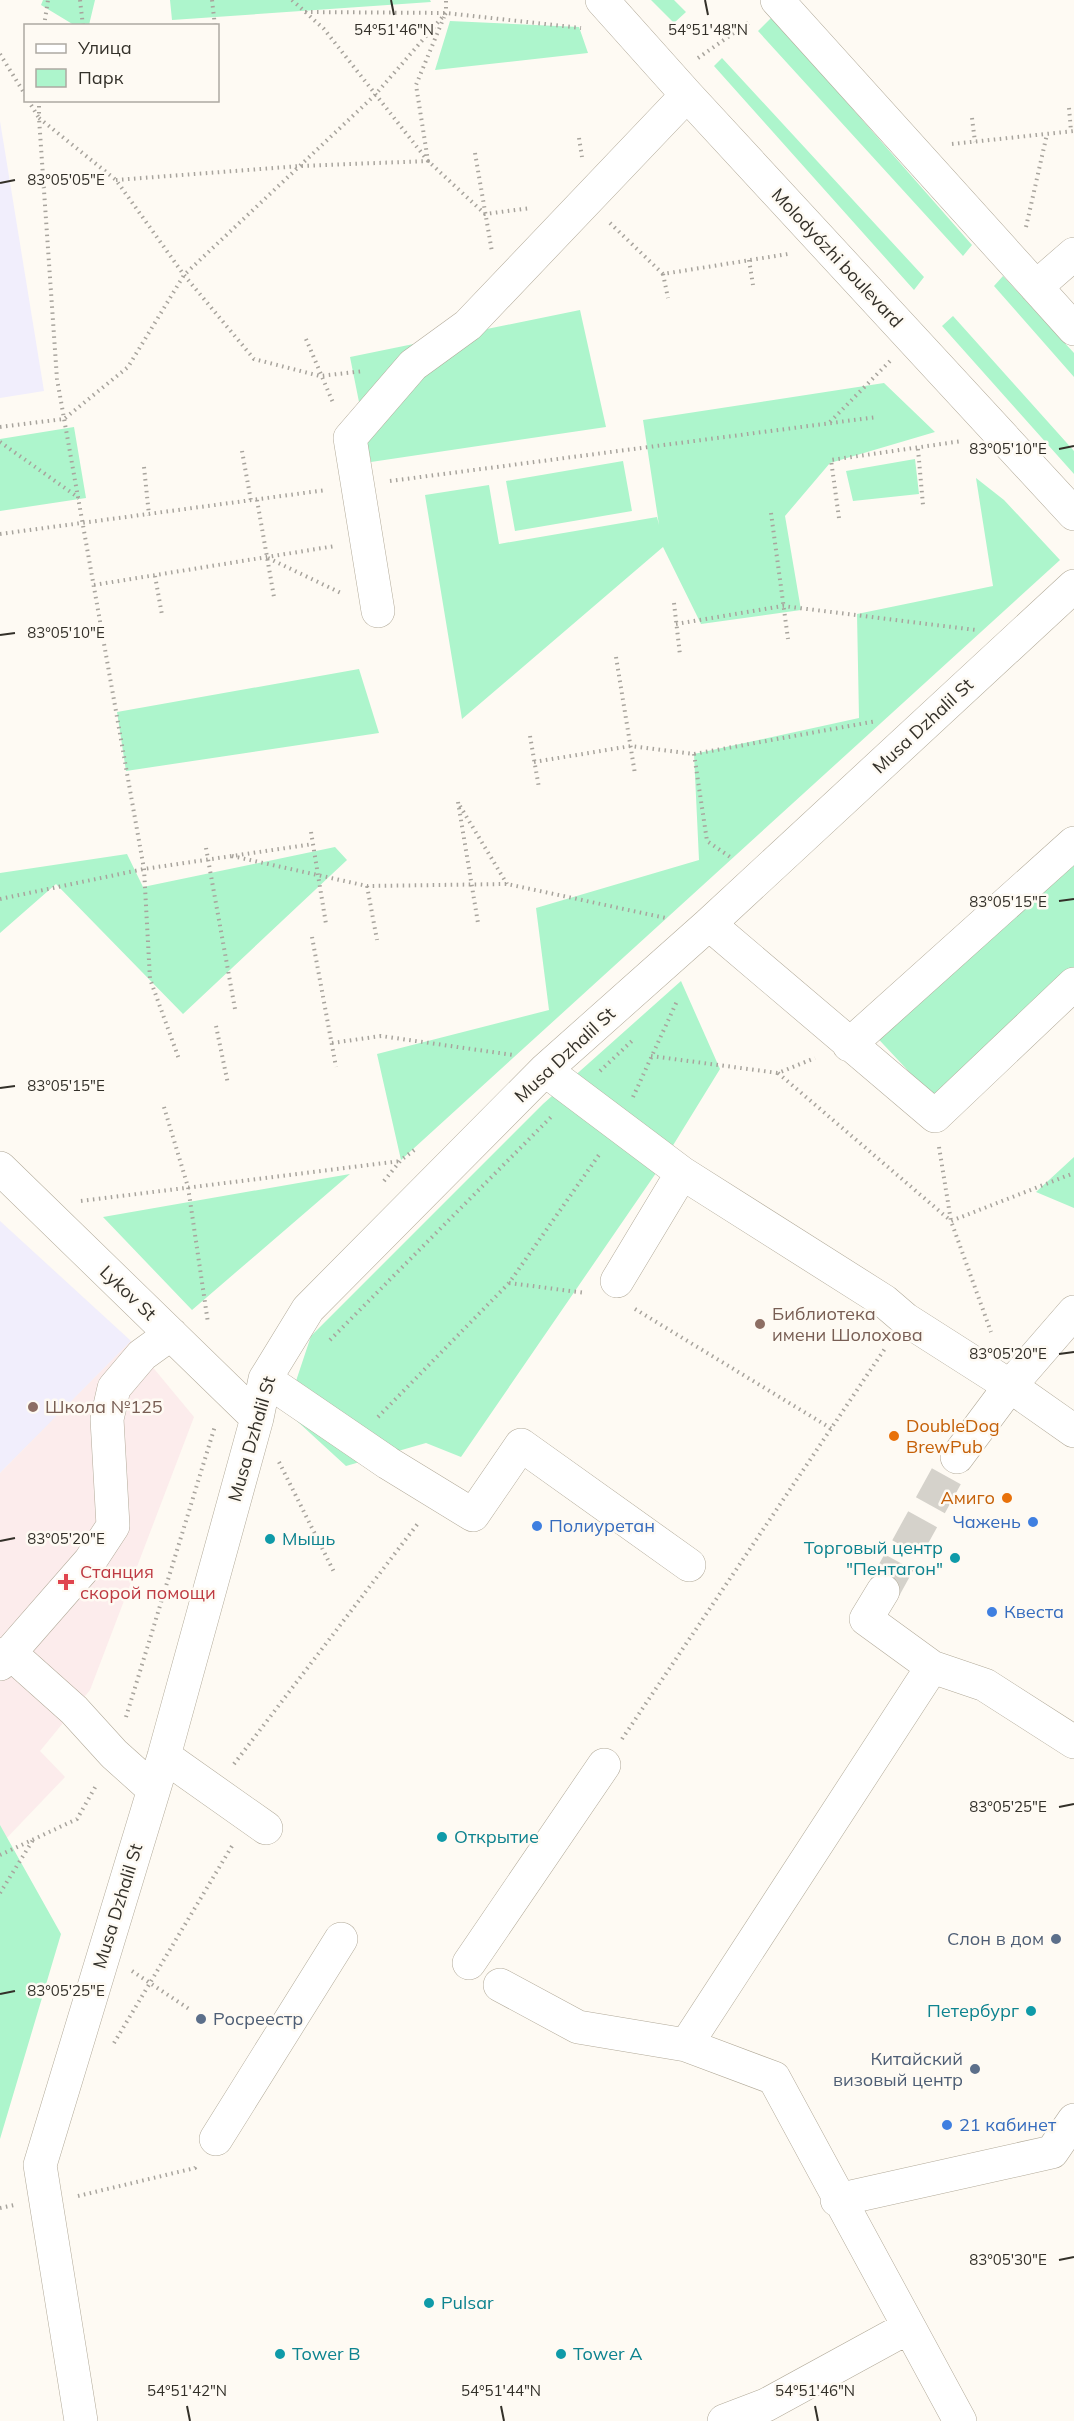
<svg xmlns="http://www.w3.org/2000/svg" width="1074" height="2421" viewBox="0 0 1074 2421" font-family="Mulish,sans-serif">
<style>
.education{fill:#f1eefc}
.medical{fill:#fcecec}
.green{fill:#adf5cc}
.lines{fill:none;stroke-linecap:round;stroke-linejoin:round}
.minor-tunnel{stroke:#d5d2cb;stroke-width:33;stroke-dasharray:33 16;stroke-linecap:butt}
.minor-casing{stroke:#b2aa99;stroke-width:34}
.path{stroke:#a8a49d;stroke-width:4;stroke-dasharray:1.5 4.5;stroke-linecap:butt}
.minor{stroke:#fff;stroke-width:33}
.ticks{fill:none;stroke:#333029;stroke-width:2}
.education-dot{fill:#8d6e63;stroke:#fefaf3;stroke-width:2}
.food-dot{fill:#e8710a;stroke:#fefaf3;stroke-width:2}
.shop-dot{fill:#3f7fe0;stroke:#fefaf3;stroke-width:2}
.culture-dot{fill:#0f9aa8;stroke:#fefaf3;stroke-width:2}
.health-dot{fill:#e0444e;stroke:#fefaf3;stroke-width:2}
.service-dot{fill:#5c6f8a;stroke:#fefaf3;stroke-width:2}
.labels{text-anchor:middle;stroke-width:5;stroke-linejoin:round;paint-order:stroke}
.street-label{font-size:18px;fill:#333029;stroke:#fefaf3}
.education-label{font-size:18px;fill:#785e54;stroke:#fefaf3;text-anchor:start}
.food-label{font-size:18px;fill:#c56008;stroke:#fefaf3;text-anchor:start}
.shop-label{font-size:18px;fill:#366cbe;stroke:#fefaf3;text-anchor:start}
.culture-label{font-size:18px;fill:#0d838f;stroke:#fefaf3;text-anchor:start}
.health-label{font-size:18px;fill:#be3a42;stroke:#fefaf3;text-anchor:start}
.service-label{font-size:18px;fill:#4e5e75;stroke:#fefaf3;text-anchor:end}
.ticks-label{font-size:15px;text-anchor:middle;fill:#333029;stroke:#fefaf3;stroke-width:5;stroke-linejoin:round;paint-order:stroke}
</style>
<rect width="100%" height="100%" fill="#fefaf3"/>
<!-- education -->
<path class="education" d="M0,121L44,391L0,398Z
M0,1221L131,1341L0,1473Z"/>
<!-- medical -->
<path class="medical" d="M131,1341L194,1417L90,1690L40,1751L65,1777L0,1845V1473Z"/>
<!-- green -->
<path class="green" d="M43,0H95L89,25H74L41,5Z
M170,0H430L431,2L172,20Z
M651,0H674L686,12L674,23Z
M772,17L972,245L963,256L758,31Z
M450,21L579,27L588,53L435,70Z
M722,58L924,277L914,290L714,66Z
M1003,276L1074,353V377L994,286Z
M580,310L606,427L371,462L350,357Z
M953,316L1074,451V474L942,326Z
M884,383L935,432L830,463L785,516L801,610L701,624L663,547L462,719L425,495L489,485L499,544L657,517L659,525L643,420Z
M74,427L86,498L0,511V439Z
M915,459L919,494L853,501L846,471Z
M623,461L632,511L515,531L506,481Z
M976,478L1004,500L1060,560L401,1160L377,1054L549,1010L536,908L699,860L694,754L859,718L857,614L993,586Z
M359,669L379,733L126,771L117,712Z
M1074,843V984L943,1108L869,1029Z
M335,847L347,860L183,1014L56,884L0,933V873L127,854L143,887Z
M681,981L720,1069L656,1173L461,1457L426,1443L346,1466L286,1411L311,1336L543,1104Z
M1074,1157V1208L1036,1192Z
M350,1174L192,1310L103,1217Z
M0,1825L61,1934L0,2139Z"/>
<g class="lines">
<!-- minor-tunnel -->
<path class="minor-tunnel" d="M883,1591L957,1457"/>
<!-- minor casing -->
<g class="minor-casing">
<path id="minor" d="M602,0L687,95L1074,514
M777,0L1074,329
M1036,287L1074,254
M378,611L350,438L413,365L468,325L687,95
M709,924L935,1116L1074,984
M849,1045L1074,843
M545,1070L682,1173L884,1301L905,1319L1010,1386L1074,1431
M0,1168L257,1418
M617,1281L682,1173
M265,1379L388,1463L473,1515L521,1445L689,1565
M957,1457L1010,1386L1074,1312
M883,1591L866,1619L932,1667L985,1685L1074,1742
M9,1652L74,1710L114,1754L153,1789
M0,1664L90,1561L113,1526L107,1419L114,1388L142,1355L171,1334
M164,1756L266,1828
M469,1963L604,1765
M500,1985L578,2027L686,2045L774,2078L960,2421
M686,2045L932,1667
M216,2139L341,1939
M837,2200L1052,2152L1074,2120
M81,2421L40,2165L164,1756L257,1418L265,1379L308,1309L545,1070L709,924L1074,586
M724,2421L766,2405L907,2328"/>
</g>
<!-- path -->
<path class="path" d="M80,0L83,26
M212,0L215,26
M292,0L324,29L428,161L485,214L531,208
M305,12L446,13L581,28
M44,26L48,0
M0,54L26,96
M698,58L751,21
M28,100L39,118L57,379L144,869L150,979L179,1059
M39,100V118L116,180L184,275L254,359L320,376L364,371
M1069,108L1071,131
M972,118L975,142
M579,138L582,157
M952,144L1074,131
M475,153L492,252
M116,180L300,166L428,161L416,85L444,17
M610,223L663,274L788,254
M1026,227L1047,134
M749,260L753,285
M663,274L668,298
M306,339L334,405
M830,422L890,361
M0,427L64,419L128,367L184,275L375,95L446,13V0
M0,442L79,498
M918,449L923,505
M242,451L251,501
M144,467L149,515
M390,481L877,417
M257,500L274,597
M771,513L788,639
M839,518L831,460L962,441
M0,534L326,490
M268,558L343,594
M155,576L162,615
M94,585L335,546
M674,603L680,655
M676,624L783,606L976,630
M616,657L635,774
M530,736L539,788
M694,754L707,841L733,859
M534,762L631,746L694,754L877,721
M458,802L478,923
M460,806L507,884
M311,832L326,924
M206,848L235,1009
M232,856L367,886L507,884L666,918
M367,886L377,940
M0,899L144,869L313,844
M312,937L336,1067
M216,1026L228,1084
M332,1043L381,1036L513,1055
M651,1056L778,1073L815,1058
M600,1071L634,1039
M778,1073L951,1221L1074,1173
M633,1097L678,999
M164,1107L188,1187L208,1323
M939,1147L951,1221L991,1332
M384,1181L401,1160L417,1148
M81,1201L401,1161
M509,1283L586,1293
M635,1309L832,1429
M330,1340L553,1115
M378,1417L509,1283L601,1152
M279,1462L334,1572
M126,1717L215,1426
M622,1739L886,1347
M234,1764L419,1522
M0,1855L77,1819L97,1784
M0,1893L33,1840
M132,1971L189,2009
M114,2043L232,1846
M78,2196L195,2168L197,2165
M0,2208L14,2205"/>
<!-- minor -->
<use href="#minor" class="minor"/>
</g>
<!-- ticks -->
<path class="ticks" d="M391,0L394,15M705,0L708,15M0,183L15,180M1059,449L1074,446M0,635L15,633M1059,901L1074,899M0,1088L15,1086M1059,1354L1074,1352M0,1541L15,1538M1059,1807L1074,1804M0,1994L15,1991M1059,2260L1074,2257M187,2406L190,2421M501,2406L504,2421M815,2406L818,2421"/>
<!-- markers -->
<g class="education-dot">
<circle cx="760" cy="1324" r="6"/>
<circle cx="33" cy="1407" r="6"/>
</g>
<g class="food-dot">
<circle cx="894" cy="1436" r="6"/>
<circle cx="1007" cy="1498" r="6"/>
</g>
<g class="shop-dot">
<circle cx="1033" cy="1522" r="6"/>
<circle cx="537" cy="1526" r="6"/>
<circle cx="992" cy="1612" r="6"/>
<circle cx="947" cy="2125" r="6"/>
</g>
<g class="culture-dot">
<circle cx="270" cy="1539" r="6"/>
<circle cx="955" cy="1558" r="6"/>
<circle cx="442" cy="1837" r="6"/>
<circle cx="1031" cy="2011" r="6"/>
<circle cx="429" cy="2303" r="6"/>
<circle cx="280" cy="2354" r="6"/>
<circle cx="561" cy="2354" r="6"/>
</g>
<path class="health-dot" d="M63 1573h6v6h6v6h-6v6h-6v-6h-6v-6h6z"/>
<g class="service-dot">
<circle cx="1056" cy="1939" r="6"/>
<circle cx="201" cy="2019" r="6"/>
<circle cx="975" cy="2069" r="6"/>
</g>
<g class="labels">
<!-- street labels -->
<g class="street-label">
<text transform="translate(837 258) rotate(47)" y="6">Molodyózhi boulevard</text>
<text transform="translate(923 726) rotate(-43)" y="6">Musa Dzhalil St</text>
<text transform="translate(565 1055) rotate(-43)" y="6">Musa Dzhalil St</text>
<text transform="translate(128 1293) rotate(44)" y="6">Lykov St</text>
<text transform="translate(252 1439) rotate(-74)" y="6">Musa Dzhalil St</text>
<text transform="translate(118 1906) rotate(-73)" y="6">Musa Dzhalil St</text>
</g>
<!-- education labels -->
<g class="education-label">
<text x="772" y="1320">Библиотека<tspan x="772" dy="21">имени Шолохова</tspan></text>
<text x="45" y="1413">Школа №125</text>
</g>
<!-- food labels -->
<g class="food-label">
<text x="906" y="1432">DoubleDog<tspan x="906" dy="21">BrewPub</tspan></text>
<text x="995" y="1504" text-anchor="end">Амиго</text>
</g>
<!-- shop labels -->
<g class="shop-label">
<text x="1021" y="1528" text-anchor="end">Чажень</text>
<text x="549" y="1532">Полиуретан</text>
<text x="1004" y="1618">Квеста</text>
<text x="959" y="2131">21 кабинет</text>
</g>
<!-- culture labels -->
<g class="culture-label">
<text x="282" y="1545">Мышь</text>
<text x="943" y="1554" text-anchor="end">Торговый центр<tspan x="943" dy="21">"Пентагон"</tspan></text>
<text x="454" y="1843">Открытие</text>
<text x="1019" y="2017" text-anchor="end">Петербург</text>
<text x="441" y="2309">Pulsar</text>
<text x="292" y="2360">Tower B</text>
<text x="573" y="2360">Tower A</text>
</g>
<!-- health labels -->
<g class="health-label">
<text x="80" y="1578">Станция<tspan x="80" dy="21">скорой помощи</tspan></text>
</g>
<!-- service labels -->
<g class="service-label">
<text x="1044" y="1945">Слон в дом</text>
<text x="213" y="2025" text-anchor="start">Росреестр</text>
<text x="963" y="2065">Китайский<tspan x="963" dy="21">визовый центр</tspan></text>
</g>
</g>
<g class="ticks-label">
<text x="394" y="35">54°51'46"N</text>
<text x="708" y="35">54°51'48"N</text>
<text x="66" y="185">83°05'05"E</text>
<text x="1008" y="454">83°05'10"E</text>
<text x="66" y="638">83°05'10"E</text>
<text x="1008" y="907">83°05'15"E</text>
<text x="66" y="1091">83°05'15"E</text>
<text x="1008" y="1359">83°05'20"E</text>
<text x="66" y="1544">83°05'20"E</text>
<text x="1008" y="1812">83°05'25"E</text>
<text x="66" y="1996">83°05'25"E</text>
<text x="1008" y="2265">83°05'30"E</text>
<text x="187" y="2396">54°51'42"N</text>
<text x="501" y="2396">54°51'44"N</text>
<text x="815" y="2396">54°51'46"N</text>
</g>
<!-- legend -->
<rect x="24" y="24" width="195" height="78" fill="#fefaf3" stroke="#ada9a2" stroke-width="1.5"/>
<rect x="36" y="44" width="30" height="9" fill="#ffffff" stroke="#ada9a2" stroke-width="1.5"/>
<text x="78" y="54" font-size="18" fill="#333029">Улица</text>
<rect x="36" y="69" width="30" height="18" fill="#adf5cc" stroke="#ada9a2" stroke-width="1.5"/>
<text x="78" y="84" font-size="18" fill="#333029">Парк</text>
</svg>
